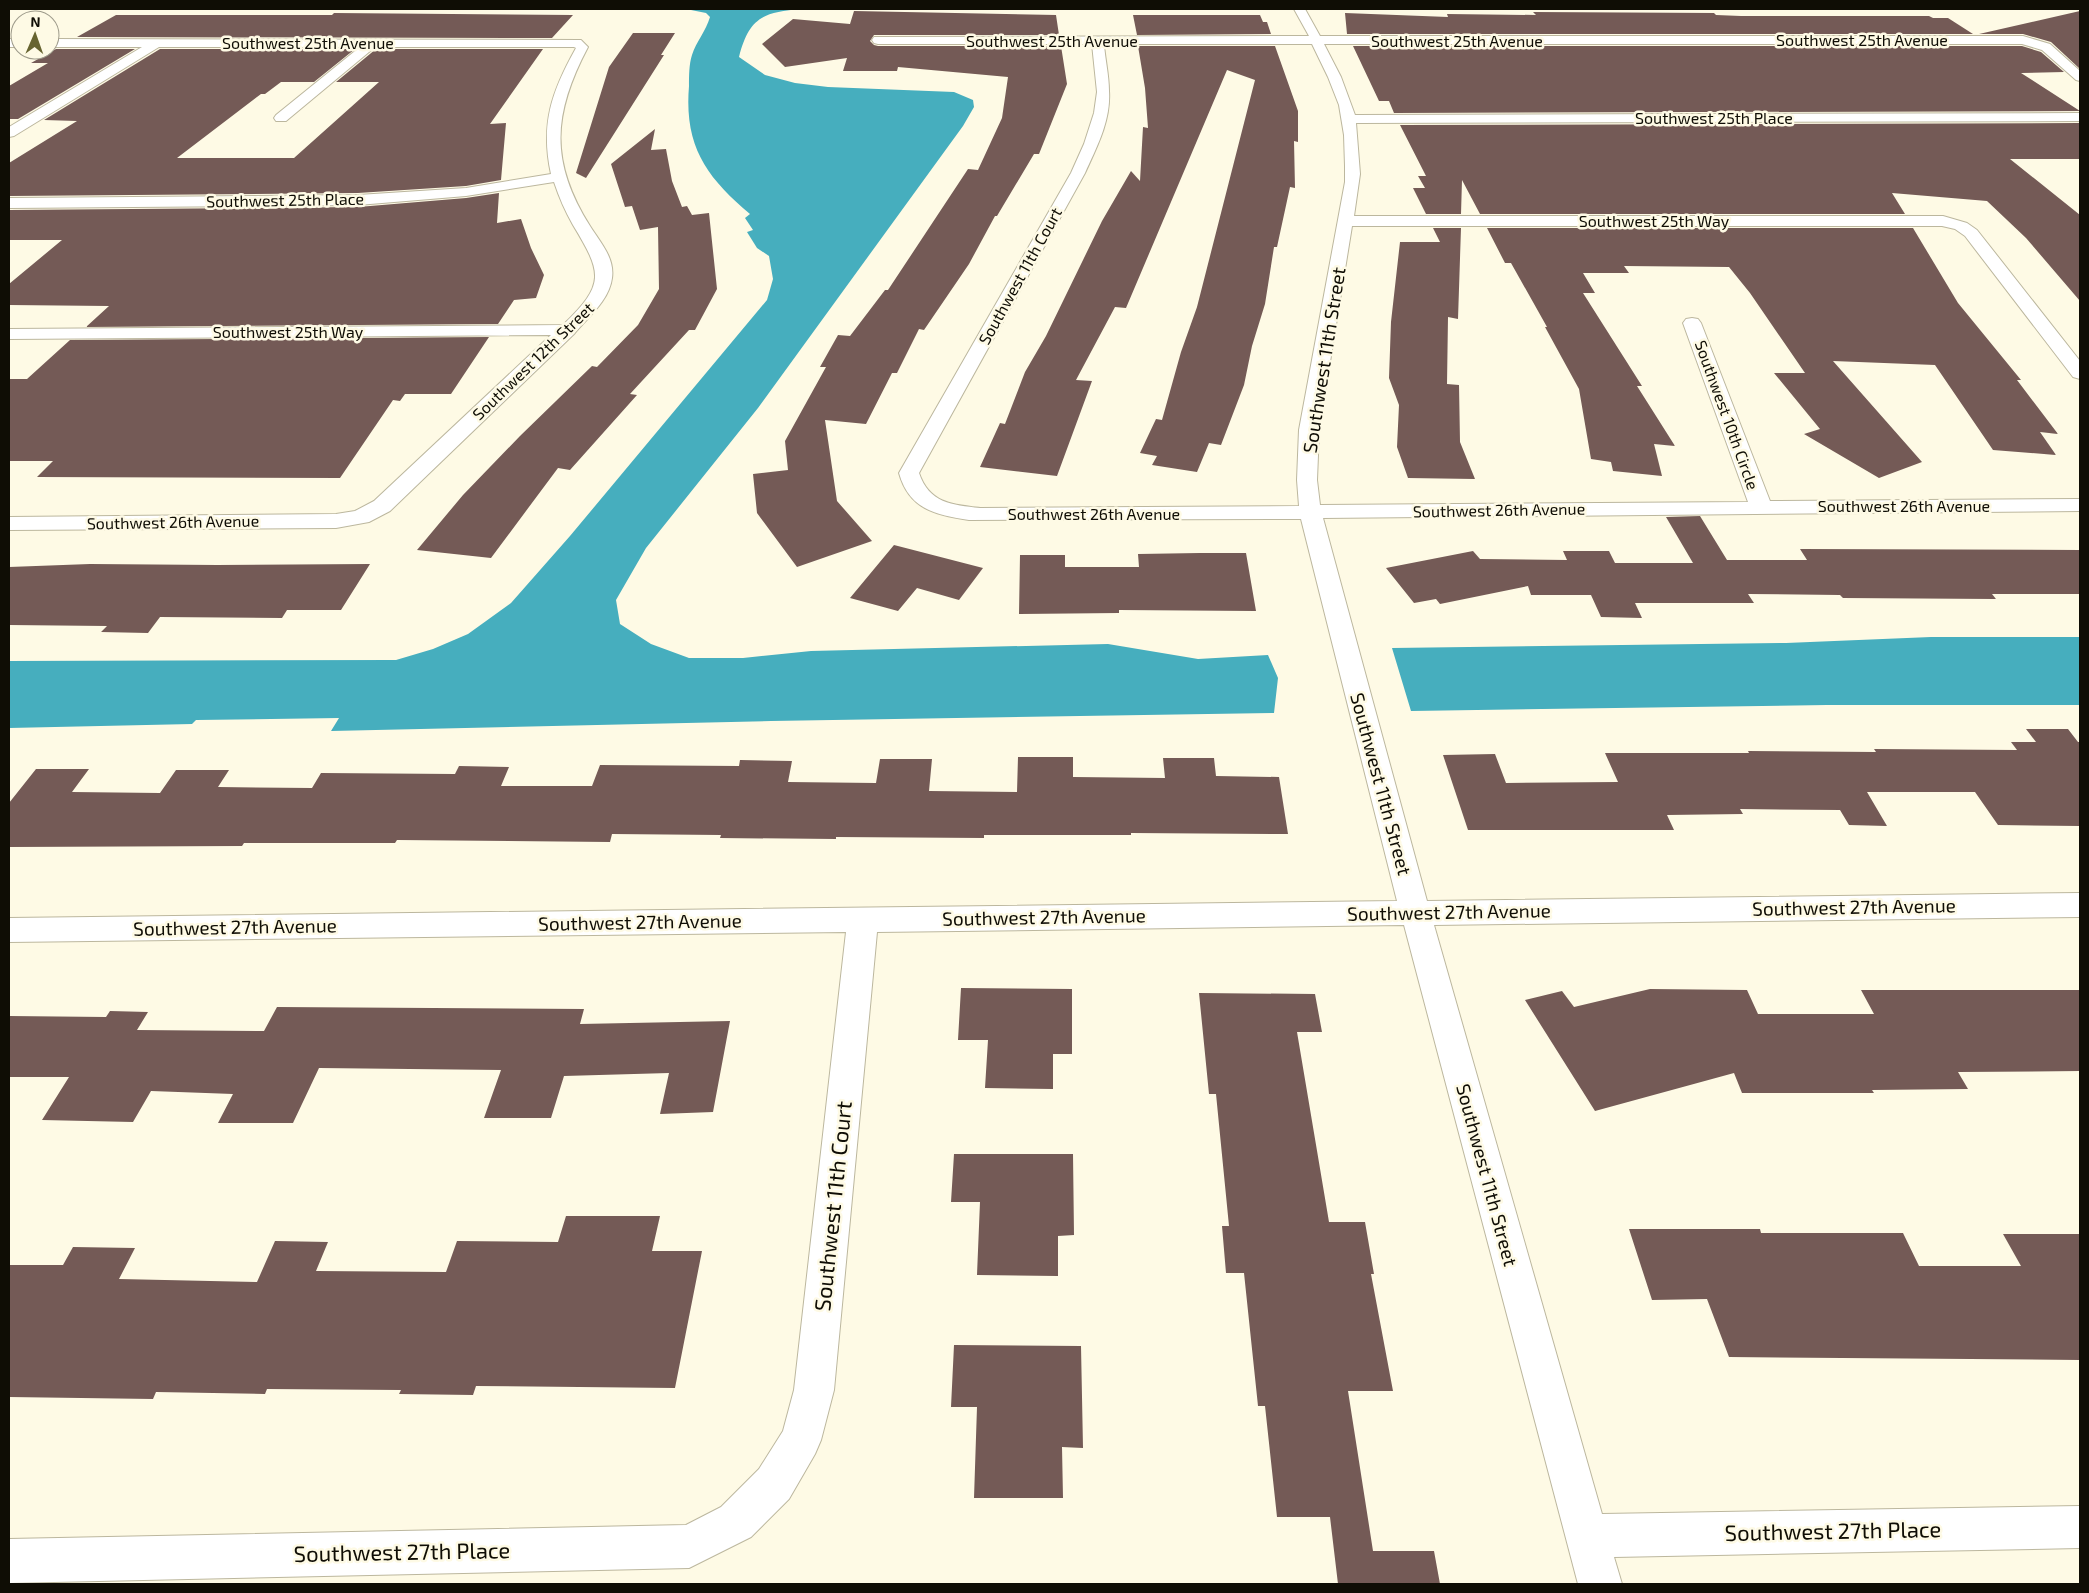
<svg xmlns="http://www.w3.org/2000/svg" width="2089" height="1593" viewBox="0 0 2089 1593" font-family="'Exo 2',sans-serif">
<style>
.water{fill:#46aebe}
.building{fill:#745a56}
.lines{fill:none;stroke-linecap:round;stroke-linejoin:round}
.minor-casing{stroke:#bcb79e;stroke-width:2}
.minor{fill:#fff;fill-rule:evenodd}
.labels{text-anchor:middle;stroke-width:5;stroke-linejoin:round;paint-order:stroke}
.far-street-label{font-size:16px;fill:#0f0d05;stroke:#fefae5}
.street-label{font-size:19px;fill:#0f0d05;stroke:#fefae5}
.near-street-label{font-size:22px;fill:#0f0d05;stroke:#fefae5}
</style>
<rect width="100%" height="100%" fill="#fefae5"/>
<!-- water -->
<path class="water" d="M686,9H801C763,12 749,18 739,57L765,75L795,83L828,87L954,92L973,100L974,107L963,126L758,408L646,548L616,600L620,624L651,644L689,658H743L811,651L1108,644L1198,659L1268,655L1278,678L1274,713L771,721L331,731L339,718L196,720L192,724L9,728V661L396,660L433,649L468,634L511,603L570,536L767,300L773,279L769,256L757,248L747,232L753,230L745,218L750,214C706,177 684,146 689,86C689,76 689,64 692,55C696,42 706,31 710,17L706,13Z
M1931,637H2080V705H1827L1411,711L1392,648L1786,643Z"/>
<!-- building -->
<path class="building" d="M854,11L1056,15L1059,35H874L870,41L874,45L878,46H1061L1067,84L1039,154H1034L997,216H995L969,264L924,330L919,329L897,373H892L866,424L825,420L837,501L872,541L797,567L757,513L753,474L788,470L785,441L826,367H820L838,335L850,336L885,290H888L968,169L978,170L1002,118L1008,77L898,67L897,71H843L847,58L785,67L762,44L793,19L850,24Z
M2080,11V69L2051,42L2023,34H1979Z
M1533,12L1714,13L1716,15L1741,16H1929L1933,18H1948L1973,34H1347L1345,13L1448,17L1447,14L1536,15Z
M334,13L573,15L552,38L77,37L116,15H332Z
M1133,15H1260L1263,22H1267L1271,34L1137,35Z
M633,33H675L661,55H664L586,178L576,173L609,67Z
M1138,46H1275L1298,111V142L1294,141L1295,188L1290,187L1277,247H1274L1265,304L1252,346L1244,385L1221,445L1209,443L1197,472L1152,465L1157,456L1140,453L1156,419L1162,420L1181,352L1197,307L1255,80L1227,70L1126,308L1115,307L1076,380L1092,381L1057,476L980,467L1000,423L1005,424L1025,372L1046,336L1102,221L1131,171L1140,181L1143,127L1148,128L1145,88Z
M1353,46H2022L2041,52L2064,72L2021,73L2080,111L1394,113L1389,101H1379Z
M56,49H135L18,119H9V86L48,63H31Z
M160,49H355L314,82H281L265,94H261L177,158H294L379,82H336L376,49H543L490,124L506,123L501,180L466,186L358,193L9,196V163L77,121L44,120Z
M2080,123V159H2010L2080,215V301L2026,238L1987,201L1892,193L1905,214H1480L1462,180L1461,214H1426L1413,188H1425L1418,176H1426L1400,125Z
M655,129L651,150L666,149L672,181L682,207L687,206L692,215L709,213L717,289L695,330H689L630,394L637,395L570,470L558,468L491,558L417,550L463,495L520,436L592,366L597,367L638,325L659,289L658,227L640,230L632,206L625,207L611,164Z
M499,193L497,223L521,219L531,248L544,275L536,298L514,300L498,324L86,327L109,306L9,305V284L62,240H9V210L358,207L466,198Z
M1433,228H1461L1458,319L1448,317L1447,384L1459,385L1460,442L1475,479L1408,478L1397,447L1399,405L1389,378L1391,322L1400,242H1440Z
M1487,228H1913L1958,303L2021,380H2017L2058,434L2040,432L2056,455L1993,450L1935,365L1833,361L1922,462L1879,478L1804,434L1820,429L1774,373H1805L1750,293L1729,267L1624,266L1629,273H1583L1595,293H1583L1642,386H1637L1675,446L1654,444L1662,476L1613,471L1611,462L1591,459L1579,389L1545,327H1547L1511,263H1505Z
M489,337L451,394H405L400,401L393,400L340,478L37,477L53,461H9V379H27L70,340Z
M1700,516L1727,560H1807L1800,549L2080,550V594H1992L1996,599L1843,598L1840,595L1748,594L1754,603H1635L1642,618L1601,617L1591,595H1531L1528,586L1440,604L1436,599L1414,603L1386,568L1473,551L1480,559L1567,560L1563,551H1609L1615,563H1693L1666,517Z
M894,545L983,568L959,600L917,588L898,611L850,598Z
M1200,553H1246L1256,611L1119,610V613L1019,614L1020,555H1065V567H1139L1138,554Z
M90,564L217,565L370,564L341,610H287L282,618L160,617L148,633L101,632L107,626L9,625V567Z
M2026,729H2068L2078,742H2080V826L1998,825L1975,792H1867L1887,826L1849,825L1840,810L1740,809L1743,814L1667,815L1674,830H1468L1443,755L1495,754L1506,783L1618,782L1605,753H1749L1748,751L1876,752L1874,749L2017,750L2011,742H2036Z
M1018,757H1073V777L1165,778L1163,758H1214L1216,776L1279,777L1288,834L1131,833V835H984V838L836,837V839L720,838L721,835L612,834L610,842L397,840L395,843H244L242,846L9,847V803L36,769H89L72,792L160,793L176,770H229L218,787L312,788L321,773L455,774L459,766L509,767L501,786H592L600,765L739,766L740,760L792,761L788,782L876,783L880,759H932L929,791L1017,792Z
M961,988L1072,989V1054H1053V1089L985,1088L988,1040H958Z
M1650,989L1747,990L1758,1014H1874L1861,990H2080V1071L1958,1072L1968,1089L1872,1090L1874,1093H1742L1734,1073L1595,1111L1525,1000L1562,991L1574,1007Z
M1199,993L1315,994L1322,1032H1297L1329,1222H1365L1374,1274H1371L1393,1391H1348L1373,1551H1434L1440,1584H1338L1330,1517H1277L1265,1406H1258L1244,1273H1226L1222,1226H1229L1216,1094H1209Z
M277,1007L584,1009L580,1024L730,1021L713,1112L660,1114L669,1073L564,1076L551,1118H484L501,1070L319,1068L293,1123H218L233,1094L151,1091L133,1122L42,1120L69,1077H9V1016L106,1017L110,1011L148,1012L137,1030L264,1031Z
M954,1154H1073L1074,1235L1058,1236V1276L977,1275L980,1202H951Z
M566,1216H660L652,1251H702L675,1388L476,1386L473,1395L399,1394L401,1390L267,1389L265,1394L156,1392L153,1399L9,1397V1265H63L73,1247L135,1248L119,1279L257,1282L275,1241L328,1242L316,1271L446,1272L457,1241L558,1242Z
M1629,1229H1760L1761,1233H1903L1919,1266H2021L2003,1234H2080V1360L1729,1357L1707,1299L1652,1300Z
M954,1345L1081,1346L1083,1448L1062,1447L1063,1498H974L977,1407H951Z"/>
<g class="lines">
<!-- minor casing -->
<g class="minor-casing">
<path id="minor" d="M1294,9H1305L1320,36H2023L2050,44L2080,71V81L2076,80L2042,50L2022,44H1324L1341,77L1355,115L2080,113V121L1356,123L1360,174L1354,216H1943L1967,223L1977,230L2080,361V379L2073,377L1965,236L1955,229L1942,226H1352L1319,430L1317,480L1320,505L1748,502L1683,323L1686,319L1692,318L1698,319L1701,323L1770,501L2080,499V511L1323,518L1427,901L2080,893V917L1434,925L1602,1514L2080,1506V1548L1614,1557L1622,1584H1578L1404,925L877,932L834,1390L821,1440L815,1454L789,1499L751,1537L689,1568L9,1583V1539L686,1525L721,1507L759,1469L783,1431L794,1390L846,932L9,942V918L1397,901L1301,519L969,520C935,515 909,509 899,473L1071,173L1084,144L1094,113L1097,92L1092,44H878L874,43L872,40L874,37L1309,36ZM1104,44H1312L1328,77L1339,105L1344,135L1345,166V182L1299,430L1297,480L1299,506L980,508C952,505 929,503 919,473L1085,173C1097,147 1111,120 1109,91C1109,75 1105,59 1104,44Z
M9,39H20V47H9Z
M50,39L581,40L588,47C553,113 549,161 590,226C600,242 615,258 612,278C609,301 588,317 574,334L390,511L369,522L336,528L9,530V517L336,514L355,511L374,501L551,335L9,339V329L563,325C606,284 602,273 573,225C565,211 559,197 554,182L466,196L358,205L9,208V198L358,195L466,188L551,174C540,124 552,91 576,48L574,47H375L286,121H276L274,118L276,115L360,47H159L14,136L9,137V127L142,47H50Z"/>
</g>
<!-- minor -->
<use href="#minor" class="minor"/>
</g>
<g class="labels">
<!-- far-street labels -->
<g class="far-street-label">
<text x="1862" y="46">Southwest 25th Avenue</text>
<text x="1052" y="47">Southwest 25th Avenue</text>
<text x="1457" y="47">Southwest 25th Avenue</text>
<text x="308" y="49">Southwest 25th Avenue</text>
<text x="1714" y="124">Southwest 25th Place</text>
<text transform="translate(285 200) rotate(-1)" y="6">Southwest 25th Place</text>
<text x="1654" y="227">Southwest 25th Way</text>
<text transform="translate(1020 276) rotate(-61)" y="6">Southwest 11th Court</text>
<text x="288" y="338">Southwest 25th Way</text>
<text transform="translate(533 361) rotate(-44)" y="6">Southwest 12th Street</text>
<text transform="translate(1727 415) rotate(70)" y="6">Southwest 10th Circle</text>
<text x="1904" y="512">Southwest 26th Avenue</text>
<text transform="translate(1499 510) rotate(-1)" y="6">Southwest 26th Avenue</text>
<text x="1094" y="520">Southwest 26th Avenue</text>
<text transform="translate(173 522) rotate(-1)" y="6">Southwest 26th Avenue</text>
</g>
<!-- street labels -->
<g class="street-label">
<text transform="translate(1324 360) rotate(-81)" y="7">Southwest 11th Street</text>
<text transform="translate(1381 784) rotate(75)" y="7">Southwest 11th Street</text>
<text transform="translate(1854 907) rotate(-1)" y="7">Southwest 27th Avenue</text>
<text transform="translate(1449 912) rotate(-1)" y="7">Southwest 27th Avenue</text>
<text transform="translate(1044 917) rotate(-1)" y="7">Southwest 27th Avenue</text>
<text transform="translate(640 922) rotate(-1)" y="7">Southwest 27th Avenue</text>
<text transform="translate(235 927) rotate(-1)" y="7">Southwest 27th Avenue</text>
<text transform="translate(1487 1175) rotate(75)" y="7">Southwest 11th Street</text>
</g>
<!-- near-street labels -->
<g class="near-street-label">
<text transform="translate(833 1206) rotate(-84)" y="8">Southwest 11th Court</text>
<text transform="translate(1833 1531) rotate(-1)" y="8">Southwest 27th Place</text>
<text transform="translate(402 1552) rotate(-1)" y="8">Southwest 27th Place</text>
</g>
</g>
<!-- border -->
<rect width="2089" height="1593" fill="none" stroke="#0f0d05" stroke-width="20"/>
<!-- north arrow -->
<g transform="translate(35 35) rotate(2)"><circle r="24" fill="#fefae5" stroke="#9e9b8b"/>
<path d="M0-4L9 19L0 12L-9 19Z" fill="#676430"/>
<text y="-8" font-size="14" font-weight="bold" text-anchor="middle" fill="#0f0d05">N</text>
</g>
</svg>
